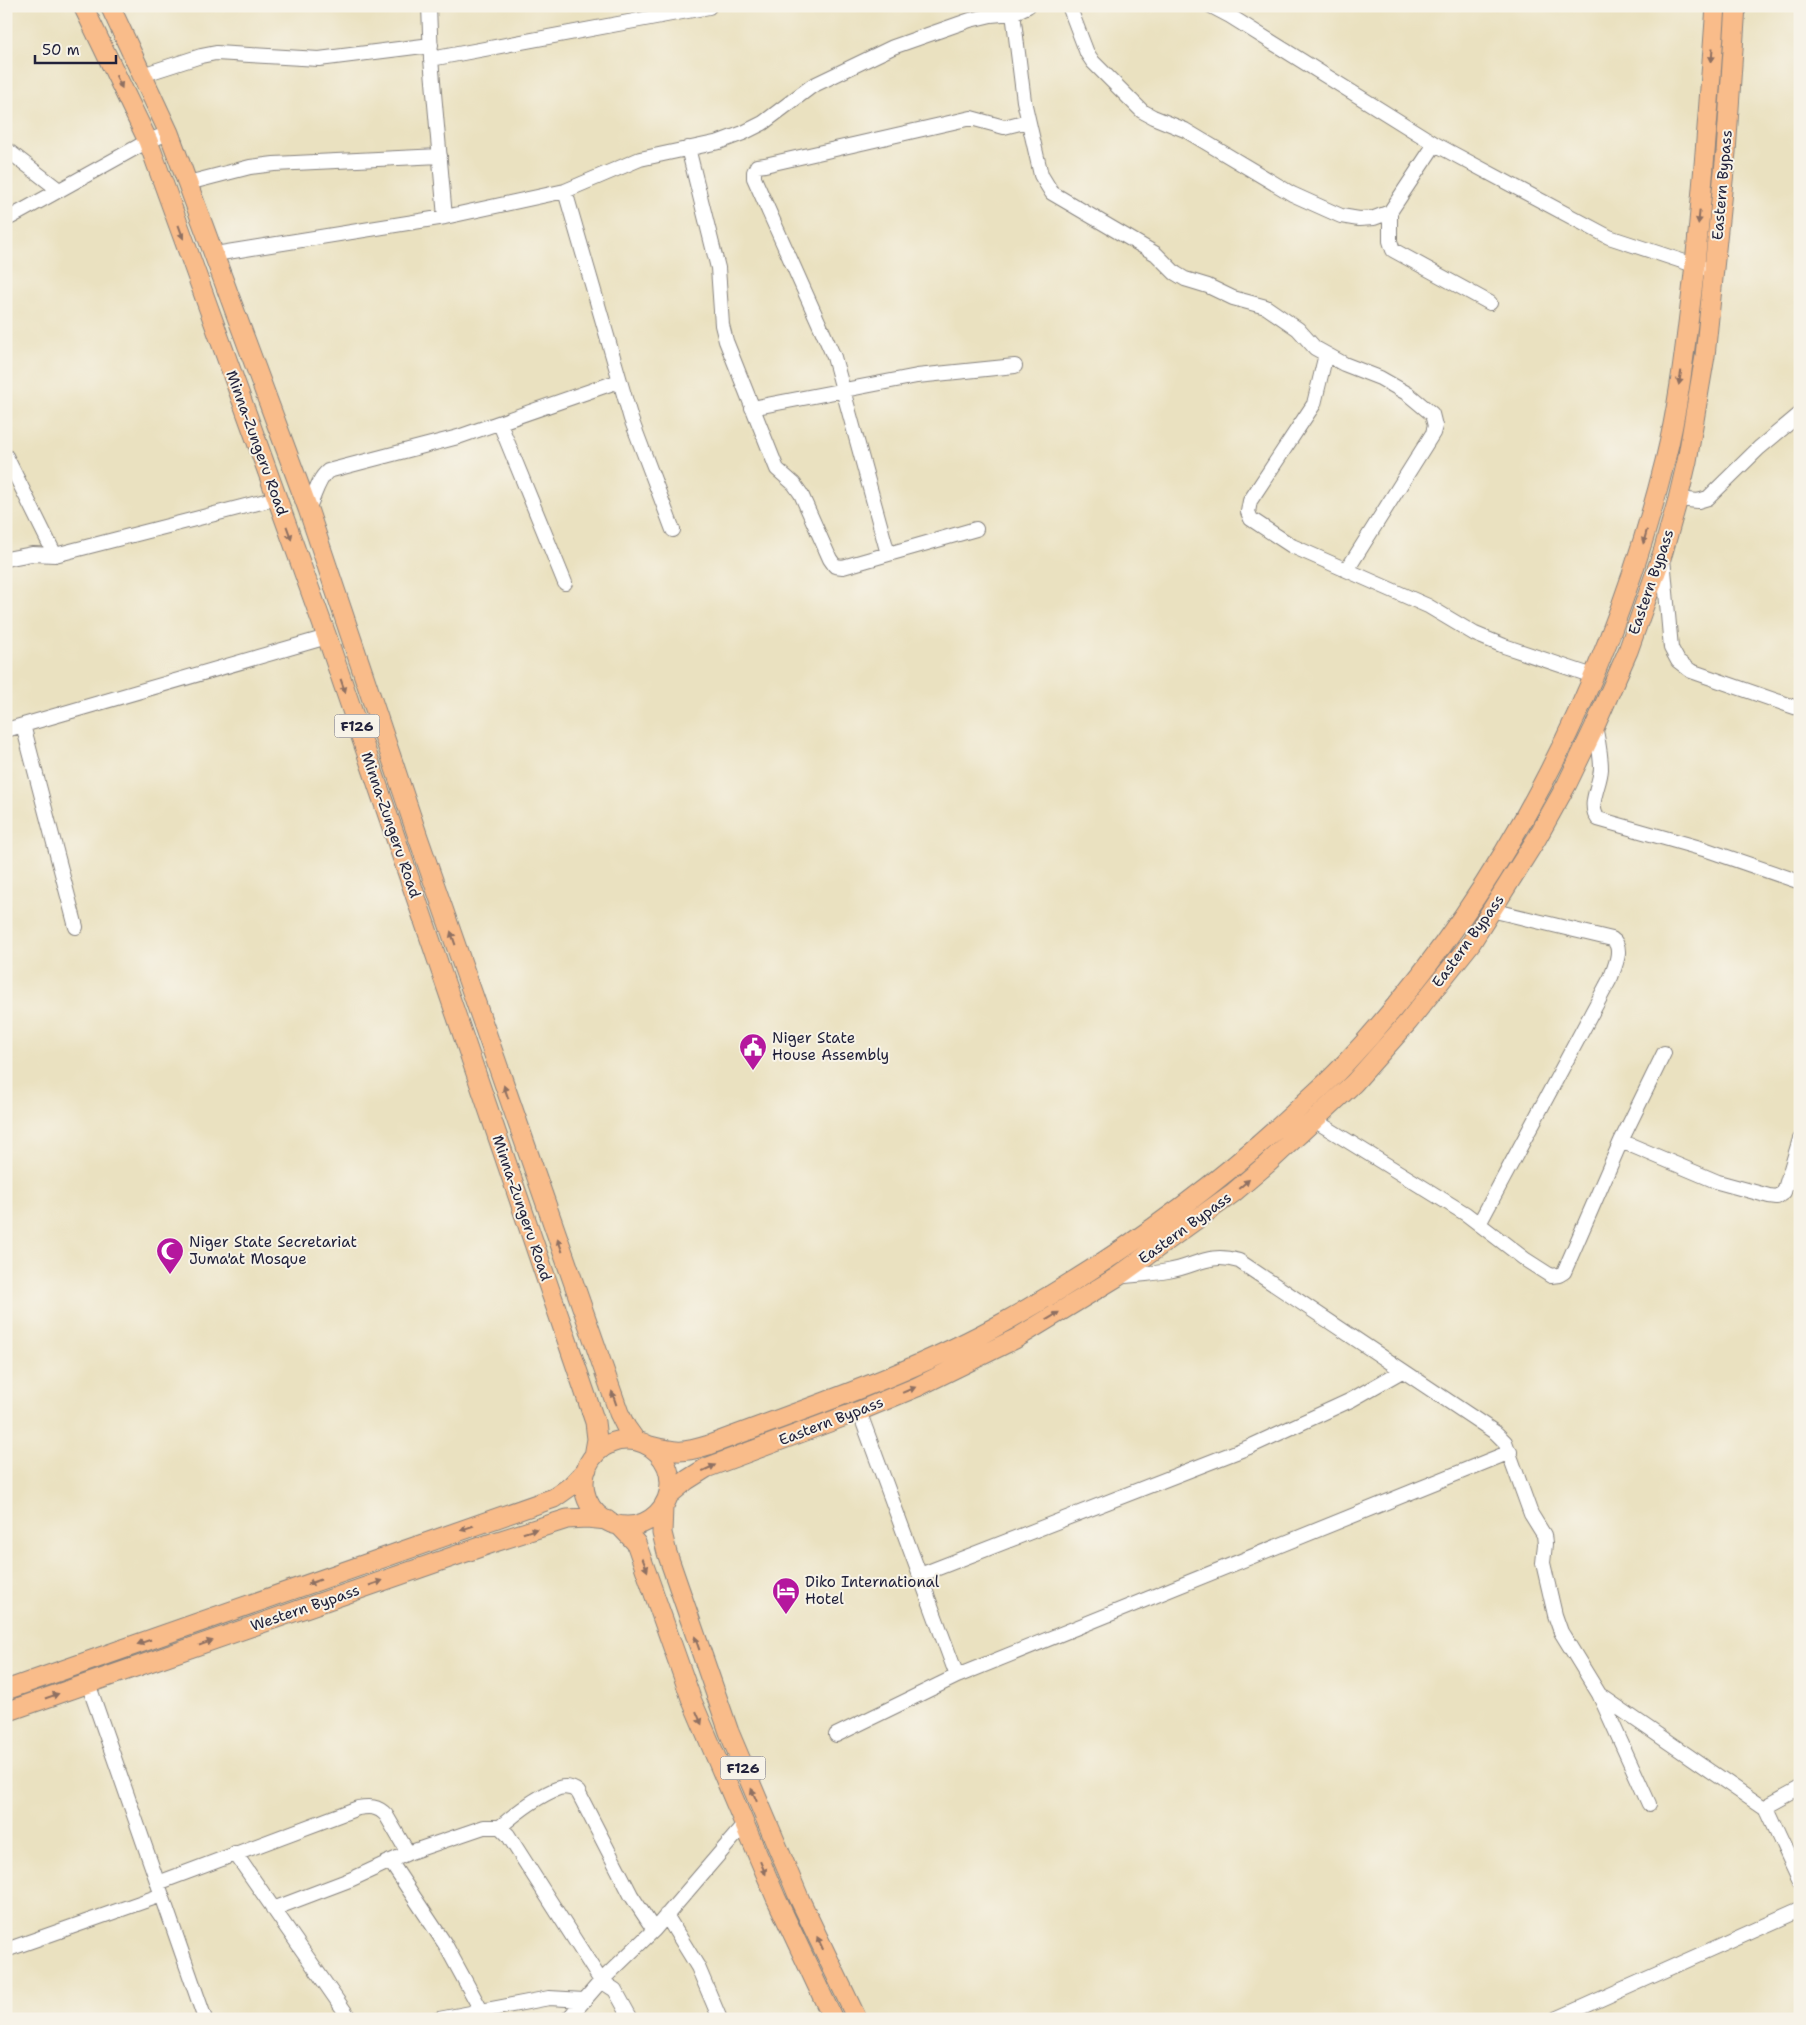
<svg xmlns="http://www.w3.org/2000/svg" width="1806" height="2025" viewBox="0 0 1806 2025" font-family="'Shantell Sans',sans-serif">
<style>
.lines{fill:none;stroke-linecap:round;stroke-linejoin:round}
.minor-casing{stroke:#86827e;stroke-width:16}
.major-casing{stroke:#86827e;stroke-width:21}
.minor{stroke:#fff;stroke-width:14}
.major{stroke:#f9bc8a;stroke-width:19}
.oneway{fill:#8e6f62}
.labels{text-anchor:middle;stroke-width:4;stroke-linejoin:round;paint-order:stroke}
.shield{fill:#f7f3e8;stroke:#62616f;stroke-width:1}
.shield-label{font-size:14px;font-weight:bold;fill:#22223b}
.street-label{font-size:15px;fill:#22223b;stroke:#f7f3e8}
.poi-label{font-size:15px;fill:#22223b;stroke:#f7f3e8;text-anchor:start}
</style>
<rect width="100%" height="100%" fill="#f7f3e8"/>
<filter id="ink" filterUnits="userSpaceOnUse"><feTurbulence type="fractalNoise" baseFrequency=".02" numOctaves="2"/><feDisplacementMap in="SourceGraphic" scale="10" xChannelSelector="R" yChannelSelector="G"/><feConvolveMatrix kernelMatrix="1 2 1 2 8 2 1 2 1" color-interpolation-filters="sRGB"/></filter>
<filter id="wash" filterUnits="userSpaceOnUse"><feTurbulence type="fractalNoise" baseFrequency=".0096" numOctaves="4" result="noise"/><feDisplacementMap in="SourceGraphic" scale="20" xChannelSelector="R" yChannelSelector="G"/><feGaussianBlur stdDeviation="1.12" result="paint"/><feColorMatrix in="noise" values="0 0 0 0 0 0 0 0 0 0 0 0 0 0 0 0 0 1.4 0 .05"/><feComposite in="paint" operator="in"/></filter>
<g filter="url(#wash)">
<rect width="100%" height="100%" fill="#eae1c0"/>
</g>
<g filter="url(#ink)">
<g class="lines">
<!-- minor casing -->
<g class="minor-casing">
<path id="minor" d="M429,6L431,59L445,217
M1069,6L1087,53L1093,62L1142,111L1153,117L1185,130L1292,194L1341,216L1359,219L1374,218L1390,212V241L1393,250L1490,303
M1211,6L1230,16L1435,144L1609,237L1703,268
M1013,13L1024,101L1041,175L1052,193L1156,254L1175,273L1185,279L1208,286L1233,298L1266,307L1298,329L1315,348L1344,364L1380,378L1408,394L1432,414L1435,426L1433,433L1347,570
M431,59L709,7
M142,75L201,56L216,53L319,59L431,45
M688,148L718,268L722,325L726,341L777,469L794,484L801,494L830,559L835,566L843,567L976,529
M6,149L59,190
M188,183L250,167L274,164L440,156
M565,191L631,419L673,530
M1390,212L1435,144
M6,218L11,217L148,141L169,133
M215,254L445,217L565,191L640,159L719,142L743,133L763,123L812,86L893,47L970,20L991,15L1013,13L1028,6
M1326,354L1314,404L1250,501L1248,512L1251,519L1292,546L1428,606L1475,634L1504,646L1593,676
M752,408L917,376L1015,366
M500,424L565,583
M6,456L55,555
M1678,499L1698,501L1708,498L1759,448L1800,414
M308,509C315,496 317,480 328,471L458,437L619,381
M888,554L834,357L754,178V172L757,166L765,165L971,118L1004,127L1028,121
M1663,558L1671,648L1678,661L1691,671L1800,709
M6,559L32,554L55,555L277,498
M23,725L76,927
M1595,726C1598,741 1601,753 1601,769C1600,786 1587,804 1598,819L1707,850L1800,882
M6,730L327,637
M1314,1120L1466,1214L1526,1260L1551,1276L1559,1275L1564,1272L1621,1141L1664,1053
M1621,1141L1718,1182L1769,1196L1777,1197L1784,1192L1800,1139
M1479,1224L1611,977C1615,966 1624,947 1612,939L1491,910
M1118,1277C1134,1275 1152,1274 1168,1271C1197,1266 1208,1252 1239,1261L1496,1433L1505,1442L1531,1514L1544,1535L1545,1544L1543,1563L1555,1615L1561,1632L1599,1694L1649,1804
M859,1411L957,1676
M920,1575L1249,1447L1351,1400L1402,1371
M88,1683L205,2019
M1600,1695L1767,1810L1800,1881
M836,1735L957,1676L1510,1452
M1767,1810L1769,1805L1800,1788
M500,1827C516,1813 540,1795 559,1788C566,1786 573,1788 578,1792L631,1895L654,1930
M235,1853L350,2019
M390,1861L445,1944L482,2012
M158,1883L358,1808C369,1806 378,1806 386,1815L408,1853
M273,1909L352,1879L408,1853L484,1827H500L508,1835L601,1981L615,1990L631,2019
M666,1915L698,1967L720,2019
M6,1950L162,1895
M439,2019L549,1998L584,2000
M568,2019L601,1981L654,1930L744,1825
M1556,2019L1800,1910"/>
</g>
<!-- major casing -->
<g class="major-casing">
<path id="major" d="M83,6L148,141L192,262L327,637L595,1422L597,1439L594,1456
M110,6L169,133L308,509L418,837L619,1413L626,1427L636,1441
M584 1483a43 43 0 1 1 86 0a43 43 0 1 1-86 0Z
M650,1446C677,1453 683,1453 709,1445C810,1407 914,1373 1008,1320C1110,1262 1207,1194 1293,1114C1309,1098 1326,1084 1341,1068C1501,898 1609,686 1665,461C1679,405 1685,348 1692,291C1703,196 1709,101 1716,6
M669,1495L687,1480L706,1468L859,1411L917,1387L1015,1339L1117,1277L1233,1193L1267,1164L1354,1083L1408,1022L1471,943L1537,838L1567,784L1595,726L1628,651L1663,552L1678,499L1687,461L1705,356L1726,152L1736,6
M663,1507L662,1533L667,1553L729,1732L800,1900L857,2019
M619,1525L636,1543L692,1701L776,1898L833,2019
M6,1690L554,1498L571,1486L587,1469
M6,1712L495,1542L567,1519L587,1518L607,1520"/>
</g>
<!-- minor -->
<use href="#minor" class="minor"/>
<!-- major -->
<use href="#major" class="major"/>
</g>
<!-- one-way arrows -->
<defs><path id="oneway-solid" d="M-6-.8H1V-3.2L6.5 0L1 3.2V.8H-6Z" transform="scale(1.25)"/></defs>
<g class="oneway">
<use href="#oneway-solid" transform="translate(1712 55) rotate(94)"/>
<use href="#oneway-solid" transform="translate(119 82) rotate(65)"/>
<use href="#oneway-solid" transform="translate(1699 217) rotate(96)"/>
<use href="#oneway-solid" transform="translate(181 232) rotate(70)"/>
<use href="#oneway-solid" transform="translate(1680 378) rotate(100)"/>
<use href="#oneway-solid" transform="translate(289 533) rotate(70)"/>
<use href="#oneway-solid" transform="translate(1645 537) rotate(105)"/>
<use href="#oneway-solid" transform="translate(343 686) rotate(71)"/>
<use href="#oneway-solid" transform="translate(453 938) rotate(-109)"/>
<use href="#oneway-solid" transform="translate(506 1092) rotate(-109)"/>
<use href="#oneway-solid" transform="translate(1244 1184) rotate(-41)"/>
<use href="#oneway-solid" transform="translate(560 1245) rotate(-109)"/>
<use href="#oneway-solid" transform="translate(1053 1316) rotate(-31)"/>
<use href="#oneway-solid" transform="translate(909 1390) rotate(-23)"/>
<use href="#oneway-solid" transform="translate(614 1398) rotate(-109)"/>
<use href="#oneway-solid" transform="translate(709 1468) rotate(-25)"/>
<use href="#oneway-solid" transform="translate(467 1528) rotate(161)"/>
<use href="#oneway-solid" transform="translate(530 1531) rotate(-17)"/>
<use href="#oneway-solid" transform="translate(645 1565) rotate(69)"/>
<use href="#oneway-solid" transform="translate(314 1582) rotate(161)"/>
<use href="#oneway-solid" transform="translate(376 1583) rotate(-19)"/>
<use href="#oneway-solid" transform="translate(144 1642) rotate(161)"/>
<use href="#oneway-solid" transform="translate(206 1643) rotate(-19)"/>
<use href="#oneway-solid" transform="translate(697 1643) rotate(-109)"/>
<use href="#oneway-solid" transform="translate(52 1696) rotate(-19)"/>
<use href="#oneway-solid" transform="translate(699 1718) rotate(67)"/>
<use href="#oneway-solid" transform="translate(754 1795) rotate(-113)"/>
<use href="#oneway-solid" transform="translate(763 1868) rotate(67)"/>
<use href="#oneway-solid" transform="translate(820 1943) rotate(-115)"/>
</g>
</g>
<!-- icons -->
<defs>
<g id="civic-pin" transform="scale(1.4375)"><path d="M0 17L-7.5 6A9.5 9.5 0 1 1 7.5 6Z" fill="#b5179e" stroke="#f7f3e8"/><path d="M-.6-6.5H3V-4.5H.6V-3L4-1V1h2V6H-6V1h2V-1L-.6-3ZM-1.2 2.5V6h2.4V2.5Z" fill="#fff"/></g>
<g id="mosque-pin" transform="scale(1.4375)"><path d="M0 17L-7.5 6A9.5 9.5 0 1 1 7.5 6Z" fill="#b5179e" stroke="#f7f3e8"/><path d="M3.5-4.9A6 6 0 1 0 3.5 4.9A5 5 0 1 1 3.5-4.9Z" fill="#fff"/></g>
<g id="hotel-pin" transform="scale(1.4375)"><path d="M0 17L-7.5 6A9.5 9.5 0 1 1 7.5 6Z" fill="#b5179e" stroke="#f7f3e8"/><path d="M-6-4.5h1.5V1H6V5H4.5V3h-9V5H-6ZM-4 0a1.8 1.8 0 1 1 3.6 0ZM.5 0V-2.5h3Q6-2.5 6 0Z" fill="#fff"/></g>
</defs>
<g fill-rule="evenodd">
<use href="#civic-pin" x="753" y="1047"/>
<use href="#mosque-pin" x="170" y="1251"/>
<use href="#hotel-pin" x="786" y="1591"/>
</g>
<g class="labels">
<!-- shield labels -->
<g class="shield">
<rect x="334.5" y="714.5" width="45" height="23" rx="4"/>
<rect x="720.5" y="1756.5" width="45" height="23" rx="4"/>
</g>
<g class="shield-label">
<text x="357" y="731">F126</text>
<text x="743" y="1773">F126</text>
</g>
<!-- street labels -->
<g class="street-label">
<text transform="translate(1722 185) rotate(-85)" y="5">Eastern Bypass</text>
<text transform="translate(257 443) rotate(70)" y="5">Minna-Zungeru Road</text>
<text transform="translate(1651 582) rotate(-71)" y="5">Eastern Bypass</text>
<text transform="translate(391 825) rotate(71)" y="5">Minna-Zungeru Road</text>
<text transform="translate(1468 941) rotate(-54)" y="5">Eastern Bypass</text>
<text transform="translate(522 1208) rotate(71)" y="5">Minna-Zungeru Road</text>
<text transform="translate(1185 1228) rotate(-36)" y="5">Eastern Bypass</text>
<text transform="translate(831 1421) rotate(-21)" y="5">Eastern Bypass</text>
<text transform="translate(305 1608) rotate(-19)" y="5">Western Bypass</text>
</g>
<!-- poi labels -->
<g class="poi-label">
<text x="772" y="1043">Niger State<tspan x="772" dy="17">House Assembly</tspan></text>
<text x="189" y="1247">Niger State Secretariat<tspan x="189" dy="17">Juma'at Mosque</tspan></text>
<text x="805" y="1587">Diko International<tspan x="805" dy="17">Hotel</tspan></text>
</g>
</g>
<!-- margin -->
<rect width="1806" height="2025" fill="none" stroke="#f7f3e8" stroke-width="25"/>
<!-- scale -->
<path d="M35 55v8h81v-8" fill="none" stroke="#22223b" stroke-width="2.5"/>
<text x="42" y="55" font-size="15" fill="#22223b" stroke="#f7f3e8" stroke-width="4" paint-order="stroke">50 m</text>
</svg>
